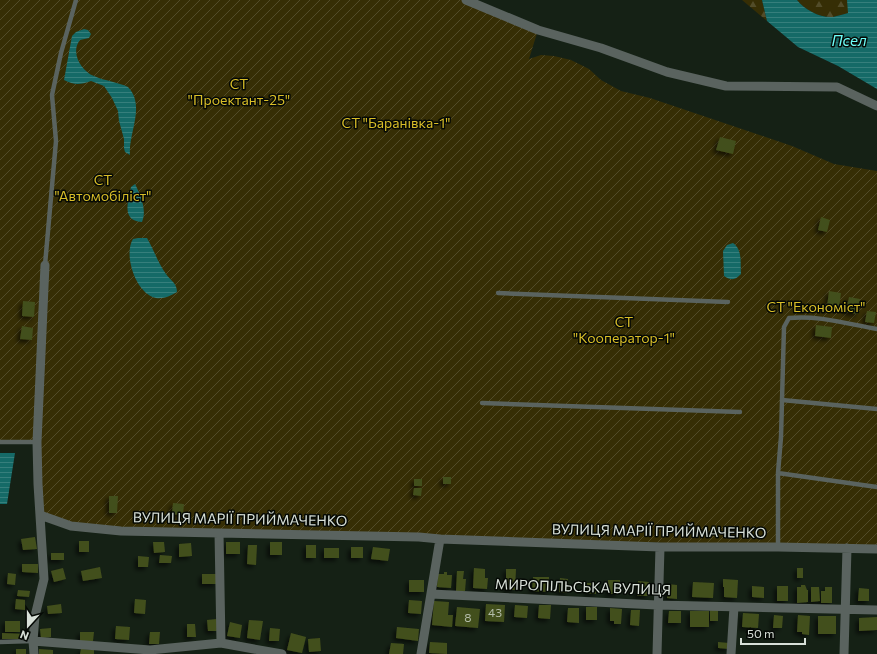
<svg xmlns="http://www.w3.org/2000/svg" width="877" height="654" viewBox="0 0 877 654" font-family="Commissioner,sans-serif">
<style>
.forest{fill:url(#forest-firs)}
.garden{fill:url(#garden-furrows)}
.water{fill:url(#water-rules)}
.building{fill:#434f1c;filter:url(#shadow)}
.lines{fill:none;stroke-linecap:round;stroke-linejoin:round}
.lane{stroke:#5a635f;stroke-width:4.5}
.street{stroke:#5a635f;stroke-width:9}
.labels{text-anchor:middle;stroke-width:3;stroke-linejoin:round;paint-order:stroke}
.number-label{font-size:12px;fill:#b3bca9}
.park-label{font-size:14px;fill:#d9be28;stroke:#050905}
.street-label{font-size:14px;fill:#d8e0d8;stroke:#050905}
.water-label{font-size:15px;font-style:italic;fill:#6efff9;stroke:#050905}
</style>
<defs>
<pattern id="forest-firs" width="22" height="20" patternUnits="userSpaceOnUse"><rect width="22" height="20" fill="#362e05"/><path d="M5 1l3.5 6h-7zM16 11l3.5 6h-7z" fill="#524c29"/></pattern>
<pattern id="garden-furrows" width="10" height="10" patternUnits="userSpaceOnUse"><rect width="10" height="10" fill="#362e05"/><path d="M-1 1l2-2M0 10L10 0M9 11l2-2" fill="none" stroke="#524c29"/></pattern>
<pattern id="water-rules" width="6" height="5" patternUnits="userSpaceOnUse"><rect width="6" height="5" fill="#156a67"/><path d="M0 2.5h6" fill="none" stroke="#367f7c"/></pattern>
<filter id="shadow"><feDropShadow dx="-3" dy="3" stdDeviation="2" flood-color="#0009"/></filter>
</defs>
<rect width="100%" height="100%" fill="#152115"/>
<!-- forest -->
<path class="forest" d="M742,0H762L767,21Z
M797,0H847L849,13C844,14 838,16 833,17C820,18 805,10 797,0Z"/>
<!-- garden -->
<path class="garden" d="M0,0H466L538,30L529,59L541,55L554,56L571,60L589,69L601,80L621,91L650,98L792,146L834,164L877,171V549L71,526L40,515L37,443L0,442Z"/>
<!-- water -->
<path class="water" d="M762,0H797C805,10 820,18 833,17C838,16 844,14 848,13L847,0H877V89L838,66L798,47L767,21Z
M84,29L88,30L91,34L89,38L80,40C70,52 81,71 94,76C105,81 118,82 128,87C146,106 128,133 130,155L125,152L124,148V139L119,121L118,111L112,98L104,86L91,81C80,85 74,85 64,80L72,36L76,32Z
M135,184C141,196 147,210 142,222C121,221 128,201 131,187Z
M138,238H147C154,250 158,263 166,274C171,281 177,283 177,292C170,296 164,299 156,298C136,294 123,255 133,239Z
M733,243C743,250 740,263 741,274C735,280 732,281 724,276L723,251L727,245Z
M0,453H15L7,504H0Z"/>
<!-- building -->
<path class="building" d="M720,137L736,141L733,154L716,150Z
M821,217L830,220L827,232L818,230Z
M829,291L841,293L839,308L827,307Z
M849,297L860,299L858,314L846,312Z
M23,301L35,302L34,317L22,316Z
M867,311L876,312L874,323L865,322Z
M816,325L832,327L831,338L815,336Z
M22,326L33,328L32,340L20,339Z
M443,477H451V484H443Z
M414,479H422V486H414Z
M414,488H422L421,496L413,495Z
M109,496H118L117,513H109Z
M173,503L184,504L183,515L172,514Z
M35,537L37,549L23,550L21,539Z
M79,541H89V552H79Z
M153,542H164L165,552L154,553Z
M226,542H240V554H226Z
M270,542H282V555H270Z
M191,543L192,556L179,557V544Z
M248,545H257L256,565L247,564Z
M306,545H316V558H306Z
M351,547H363V558H351Z
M373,547L390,549L388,561L371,559Z
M324,548H339V558H324Z
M51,553H64V560H51Z
M160,555L172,556L171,563H159Z
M138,556L149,557L148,567H138Z
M22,564H38V573L22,572Z
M100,567L102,578L83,581L81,571Z
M63,568L66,579L54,582L51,571Z
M474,568L485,569V578H488L487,589L473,588Z
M797,568H803V578H797Z
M506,569H516L515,590H506Z
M457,571H464L463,579H466L465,591H456Z
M444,572H447V575H452L451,588L437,587L438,574H444Z
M8,573L16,574L15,585L7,584Z
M202,574H217V584H202Z
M533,577H549V592L532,591Z
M560,578L568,579L567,593L559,592Z
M723,579L738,580L737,598L724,597V587H723Z
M409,580H424V592H409Z
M608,580H620V586H618V594H608Z
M638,581L649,582L648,596H637Z
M693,582L714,583L713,598L692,597Z
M587,583H596V594L587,593Z
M667,584L677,585V599L667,598Z
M801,585H805L807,590H808V602L797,603V587H801Z
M752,586L764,587V598L752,597Z
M777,586H788V601H777Z
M811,587H819L820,601L811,602Z
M825,587H832V603H821V591H825Z
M859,588L869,589V601H858Z
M18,590L30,591L29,597L17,596Z
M16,599L25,600V610L15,609Z
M135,599L146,600L145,614L134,613Z
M409,600L422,601L421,614L408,613Z
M434,601L449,602L448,615H453L452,627L432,625Z
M61,604L62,613L48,614L47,606Z
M486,604L505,605L504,622L485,621Z
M515,605L528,606L527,618L514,617Z
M539,605H551L550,619L538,618Z
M457,607L480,609L478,628L455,626Z
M586,607H597V620H586Z
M568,608H579V623L567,622Z
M610,608L622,609L621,624H614V621H610Z
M631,610H640L639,626L630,625Z
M710,610H718V621H710Z
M669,611H681V623H668Z
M690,611H709V627H690Z
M743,613L759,614L758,628L742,627Z
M774,615L783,616L782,628H773Z
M798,615L810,616L809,635L802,634V632H797Z
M818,616H836V634H818Z
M877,617V630L859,631V618Z
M217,619L218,631H208L207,620Z
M249,620L263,621L260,640L247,638Z
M5,621H20V632H5Z
M230,622L242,625L240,638L227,636Z
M187,624H195L196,637H187Z
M116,626L130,627L129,640L115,639Z
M397,627L419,629L418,641L396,638Z
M51,628V637L41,638L40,629Z
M270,628L280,629L279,641H269Z
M80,632H94L93,641H80Z
M150,632H160L159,644H149Z
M2,633L26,634V639H2Z
M291,633L306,637L302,653L287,650Z
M320,638L321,651L309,652L308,639Z
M430,642L447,643V654L429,653Z
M718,642L729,643V649L718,648Z
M391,643L404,644L403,654H389Z
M16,649H26V654H16Z
M39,649L53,650V654H39Z
M81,649L94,650V654H80Z"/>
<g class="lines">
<!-- lane -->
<path class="lane" d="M45,265L56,141L52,95L61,53L76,0
M498,293L728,302
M782,400L877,409
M482,403L740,412
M0,442H37
M778,473L877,487
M778,547V473L781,437L784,327L789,318C818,315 848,324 877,329
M0,642L33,641"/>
<!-- street -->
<path class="street" d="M466,0L538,30L601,48L667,72L726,86L837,87L877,106
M40,515L71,526L121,531L419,537L440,539L660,547H778L877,549
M219,533L221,643
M431,594L657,605L877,610
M33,641L150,650L221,643L282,654
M34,654L33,641L35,616L44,579L38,484L37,442L45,265
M421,654L440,539
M657,654L660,547
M731,654L734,607
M844,654L847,548"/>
</g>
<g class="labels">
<!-- number labels -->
<g class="number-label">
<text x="495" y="617">43</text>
<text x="468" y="622">8</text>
</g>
<!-- park labels -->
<g class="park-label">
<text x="239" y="89">СТ<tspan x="239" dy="16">"Проектант-25"</tspan></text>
<text x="396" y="128">СТ "Баранівка-1"</text>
<text x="103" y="185">СТ<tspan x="103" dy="16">"Автомобіліст"</tspan></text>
<text x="816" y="312">СТ "Економіст"</text>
<text x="624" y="327">СТ<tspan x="624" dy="16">"Кооператор-1"</tspan></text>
</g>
<!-- street labels -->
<g class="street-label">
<text transform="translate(240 519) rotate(1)" y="5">ВУЛИЦЯ МАРІЇ ПРИЙМАЧЕНКО</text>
<text transform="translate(659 531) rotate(1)" y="5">ВУЛИЦЯ МАРІЇ ПРИЙМАЧЕНКО</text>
<text transform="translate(583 587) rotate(2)" y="5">МИРОПІЛЬСЬКА ВУЛИЦЯ</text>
</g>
<!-- water labels -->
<g class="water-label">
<text x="849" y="46">Псел</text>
</g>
</g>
<!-- north arrow -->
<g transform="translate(28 626) rotate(201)" stroke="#050905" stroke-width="3" paint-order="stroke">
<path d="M0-3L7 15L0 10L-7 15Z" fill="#d8e0d8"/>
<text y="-6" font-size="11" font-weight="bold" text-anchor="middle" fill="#d8e0d8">N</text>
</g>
<!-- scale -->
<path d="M741 638v6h64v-6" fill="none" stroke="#d8e0d8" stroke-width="2"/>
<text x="747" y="638" font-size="12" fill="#d8e0d8" stroke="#050905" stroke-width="3" paint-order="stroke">50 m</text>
</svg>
